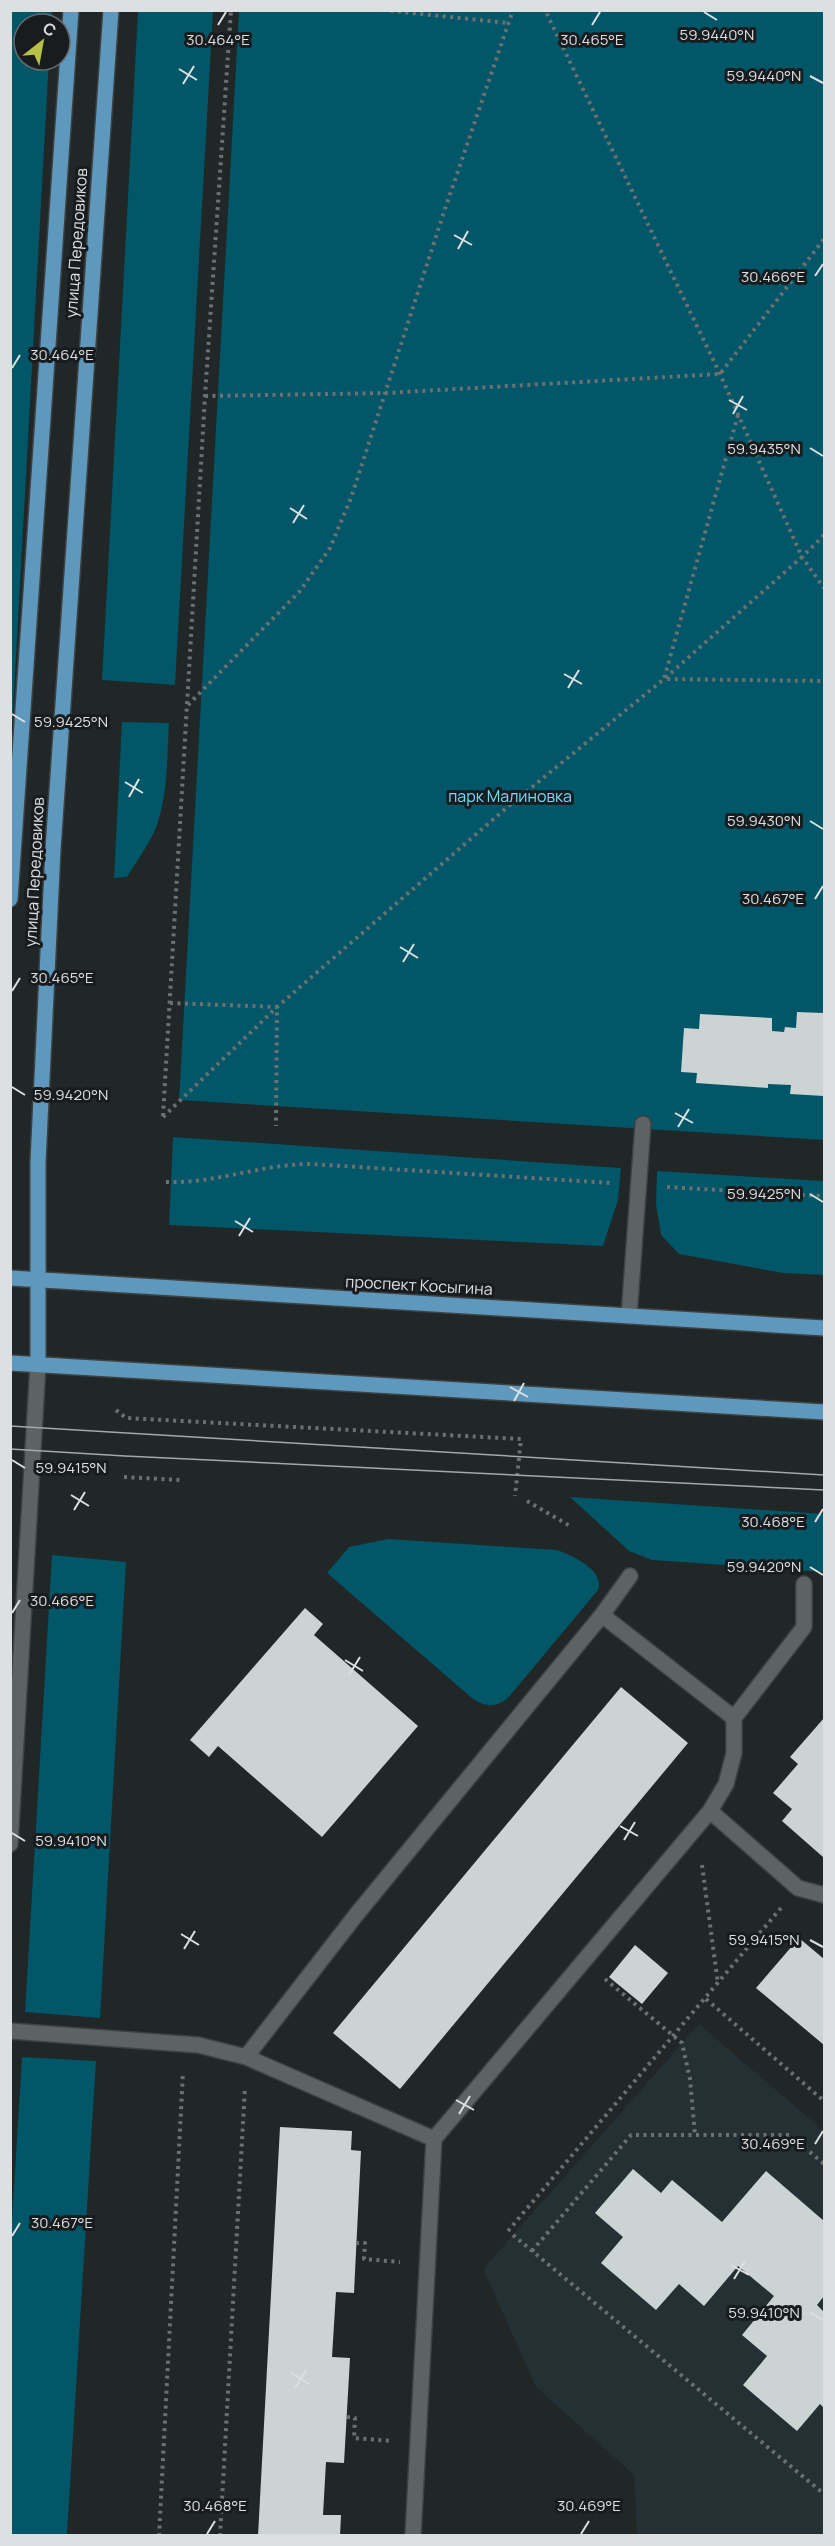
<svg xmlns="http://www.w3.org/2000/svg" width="835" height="2546" viewBox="0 0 835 2546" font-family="Manrope,sans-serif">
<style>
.built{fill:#243034}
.green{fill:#015668}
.building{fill:#ccd3d3}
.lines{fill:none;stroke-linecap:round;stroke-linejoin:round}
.minor-casing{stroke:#3d4142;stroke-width:18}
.major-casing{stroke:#3d4142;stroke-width:18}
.path{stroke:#6c7071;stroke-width:4;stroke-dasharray:3 4.5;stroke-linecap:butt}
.minor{stroke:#5d6264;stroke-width:15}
.major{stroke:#5e98bd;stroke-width:15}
.tram{stroke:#a4a8a9;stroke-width:1.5}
.ticks{fill:none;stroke:#dde0e1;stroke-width:2}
.labels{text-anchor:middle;stroke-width:6;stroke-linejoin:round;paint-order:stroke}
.street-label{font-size:16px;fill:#dde0e1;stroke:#181c1e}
.park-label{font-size:16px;fill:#71dcfa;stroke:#181c1e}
.ticks-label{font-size:15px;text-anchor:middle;fill:#dde0e1;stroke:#181c1e;stroke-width:6;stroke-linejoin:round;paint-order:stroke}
</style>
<rect width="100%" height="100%" fill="#212627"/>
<!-- built -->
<path class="built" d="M699,2024L824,2131V2535H637L634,2475L536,2387L483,2269Z"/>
<!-- green -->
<path class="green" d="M11,10L52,11L51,24H24V60H49L11,747Z
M138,11H213L175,685L102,680Z
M239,11H824V1140L179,1100Z
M122,722L169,723C167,756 168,793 157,825C150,844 137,860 127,877L114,878Z
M173,1137L621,1168L618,1200L603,1246L169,1225Z
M657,1171L824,1181V1275L783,1273L679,1254L661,1235L656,1204Z
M570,1497L824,1514V1572L652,1560L629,1551Z
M388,1539L557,1550C573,1556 605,1570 598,1590L508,1698C495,1708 487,1707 473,1699L327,1573L349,1547Z
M52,1555L126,1562L100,2018L25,2012Z
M22,2057L96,2061L67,2535H11L10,2252Z"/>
<!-- building -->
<path class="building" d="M797,1012L824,1013V1096L790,1094L791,1085L768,1084V1088L696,1083L697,1073L681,1072L684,1028L699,1029L700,1014L772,1018V1031L784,1032L785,1027L796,1028Z
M305,1608L323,1624L314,1635L418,1726L322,1837L218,1746L209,1757L190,1740Z
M621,1687L688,1743L400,2089L333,2033Z
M824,1718V1855L823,1857L782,1821L792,1809L773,1793L798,1764L790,1757Z
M799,1938L824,1959V2045L756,1988Z
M635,1945L668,1973L642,2004L609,1977Z
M280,2127L352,2131L351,2150L361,2151L354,2293L336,2292L332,2357L350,2358L344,2463L326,2462L323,2515H341L340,2536H258Z
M633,2169L661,2193L672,2180L722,2222L766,2171L824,2221V2296L817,2305L824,2312V2408L820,2404L797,2431L743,2385L767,2356L742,2335L774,2296L738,2266L704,2306L679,2284L656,2310L601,2263L623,2237L595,2213Z"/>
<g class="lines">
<!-- minor casing -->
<g class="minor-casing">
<path id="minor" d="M629,1316L643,1124
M602,1615L734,1718
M710,1811L798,1888L824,1895
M10,1844L38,1364
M10,2031L198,2045L246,2057L434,2139
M246,2057L356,1915L602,1615L630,1576
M413,2536L434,2139L710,1811L726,1784L734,1753V1718L804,1627V1584"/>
</g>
<!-- major casing -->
<g class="major-casing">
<path id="major" d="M10,899L71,10
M10,1278L824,1328
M10,1363L824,1412
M38,1364V1162L53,849L111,10"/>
</g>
<!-- path -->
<path class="path" d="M383,10L508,23
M205,396L386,393L720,374L824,239
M738,415L664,679L824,681
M824,535L802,557L824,588
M188,705L300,591L330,548L351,498L444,212L513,10
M170,1003L277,1007L276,1126
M163,1116L205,396L231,10
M163,1117L277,1007L504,810L664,679L802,557L720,374L545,10
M166,1182C214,1184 262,1164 311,1164L611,1183
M667,1187L824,1196
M116,1410L126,1418L521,1439L515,1496
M124,1477L180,1480
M527,1501L570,1526
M702,1865L718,1984
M605,1979L682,2043L690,2079L695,2135
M706,1999L824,2101
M508,2231L781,1908
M513,2235L824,2494
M356,2243H365L364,2259L400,2262
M532,2251L631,2135H790L824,2164
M347,2417L355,2418L354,2438L391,2441
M159,2536L183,2072
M220,2536L245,2087"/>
<!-- minor -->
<use href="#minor" class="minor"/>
<!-- major -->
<use href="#major" class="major"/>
<!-- tram -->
<path class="tram" d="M10,1426L824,1475
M10,1449L125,1456L824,1490"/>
</g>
<!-- ticks -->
<path class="ticks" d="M704,12L717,20M218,25L226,12M592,25L600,12M179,69L197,80M810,76L823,83M183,84L194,66M454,235L472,245M458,249L468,231M815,276L823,264M12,368L20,355M729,400L747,410M733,414L743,396M810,448L823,456M290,508L307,519M293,523L304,505M564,674L582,684M568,688L579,670M12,714L25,722M125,782L143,793M129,797L139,779M810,821L823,829M815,899L823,886M400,947L418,958M403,962L414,944M12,991L20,978M12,1087L25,1095M675,1113L693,1123M678,1127L689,1109M810,1194L823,1202M235,1221L253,1232M239,1236L250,1218M510,1387L528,1397M514,1401L524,1383M12,1460L25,1468M71,1495L89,1506M74,1510L85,1492M815,1522L823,1509M810,1567L823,1575M12,1613L20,1600M345,1660L363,1671M349,1675L360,1657M620,1826L638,1836M12,1833L25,1841M624,1840L635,1822M181,1934L199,1945M810,1940L823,1947M184,1949L195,1931M456,2100L474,2110M459,2114L470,2096M815,2144L823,2131M12,2236L20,2223M731,2265L749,2275M734,2279L745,2261M810,2312L823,2320M291,2373L309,2384M295,2388L306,2370M207,2534L215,2521M581,2534L589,2521"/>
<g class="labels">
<!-- street labels -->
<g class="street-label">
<text transform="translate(76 243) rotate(-86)" y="6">улица Передовиков</text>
<text transform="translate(34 872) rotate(-87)" y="6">улица Передовиков</text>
<text transform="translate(419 1285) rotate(3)" y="6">проспект Косыгина</text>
</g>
<!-- park labels -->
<g class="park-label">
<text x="510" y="802">парк Малиновка</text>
</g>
</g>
<g class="ticks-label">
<text x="717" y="40">59.9440°N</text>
<text x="218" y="45">30.464°E</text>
<text x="592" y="45">30.465°E</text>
<text x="764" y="81">59.9440°N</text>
<text x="773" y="282">30.466°E</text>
<text x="62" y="360">30.464°E</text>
<text x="764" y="454">59.9435°N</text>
<text x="71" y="727">59.9425°N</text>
<text x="764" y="826">59.9430°N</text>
<text x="773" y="904">30.467°E</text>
<text x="62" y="983">30.465°E</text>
<text x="71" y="1100">59.9420°N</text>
<text x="764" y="1199">59.9425°N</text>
<text x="71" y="1473">59.9415°N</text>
<text x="773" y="1527">30.468°E</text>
<text x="764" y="1572">59.9420°N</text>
<text x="62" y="1606">30.466°E</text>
<text x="71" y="1846">59.9410°N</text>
<text x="764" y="1945">59.9415°N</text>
<text x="773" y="2149">30.469°E</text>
<text x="62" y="2228">30.467°E</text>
<text x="764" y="2318">59.9410°N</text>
<text x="215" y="2511">30.468°E</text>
<text x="589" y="2511">30.469°E</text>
</g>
<!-- border -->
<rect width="835" height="2546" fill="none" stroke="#dde0e1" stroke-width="24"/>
<!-- north arrow -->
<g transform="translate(42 42) rotate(31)"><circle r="28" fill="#181c1e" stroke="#676a6c" stroke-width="1.5"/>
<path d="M0-4.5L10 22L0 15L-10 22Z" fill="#b8c147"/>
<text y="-9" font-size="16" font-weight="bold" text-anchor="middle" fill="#dde0e1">С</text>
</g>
</svg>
